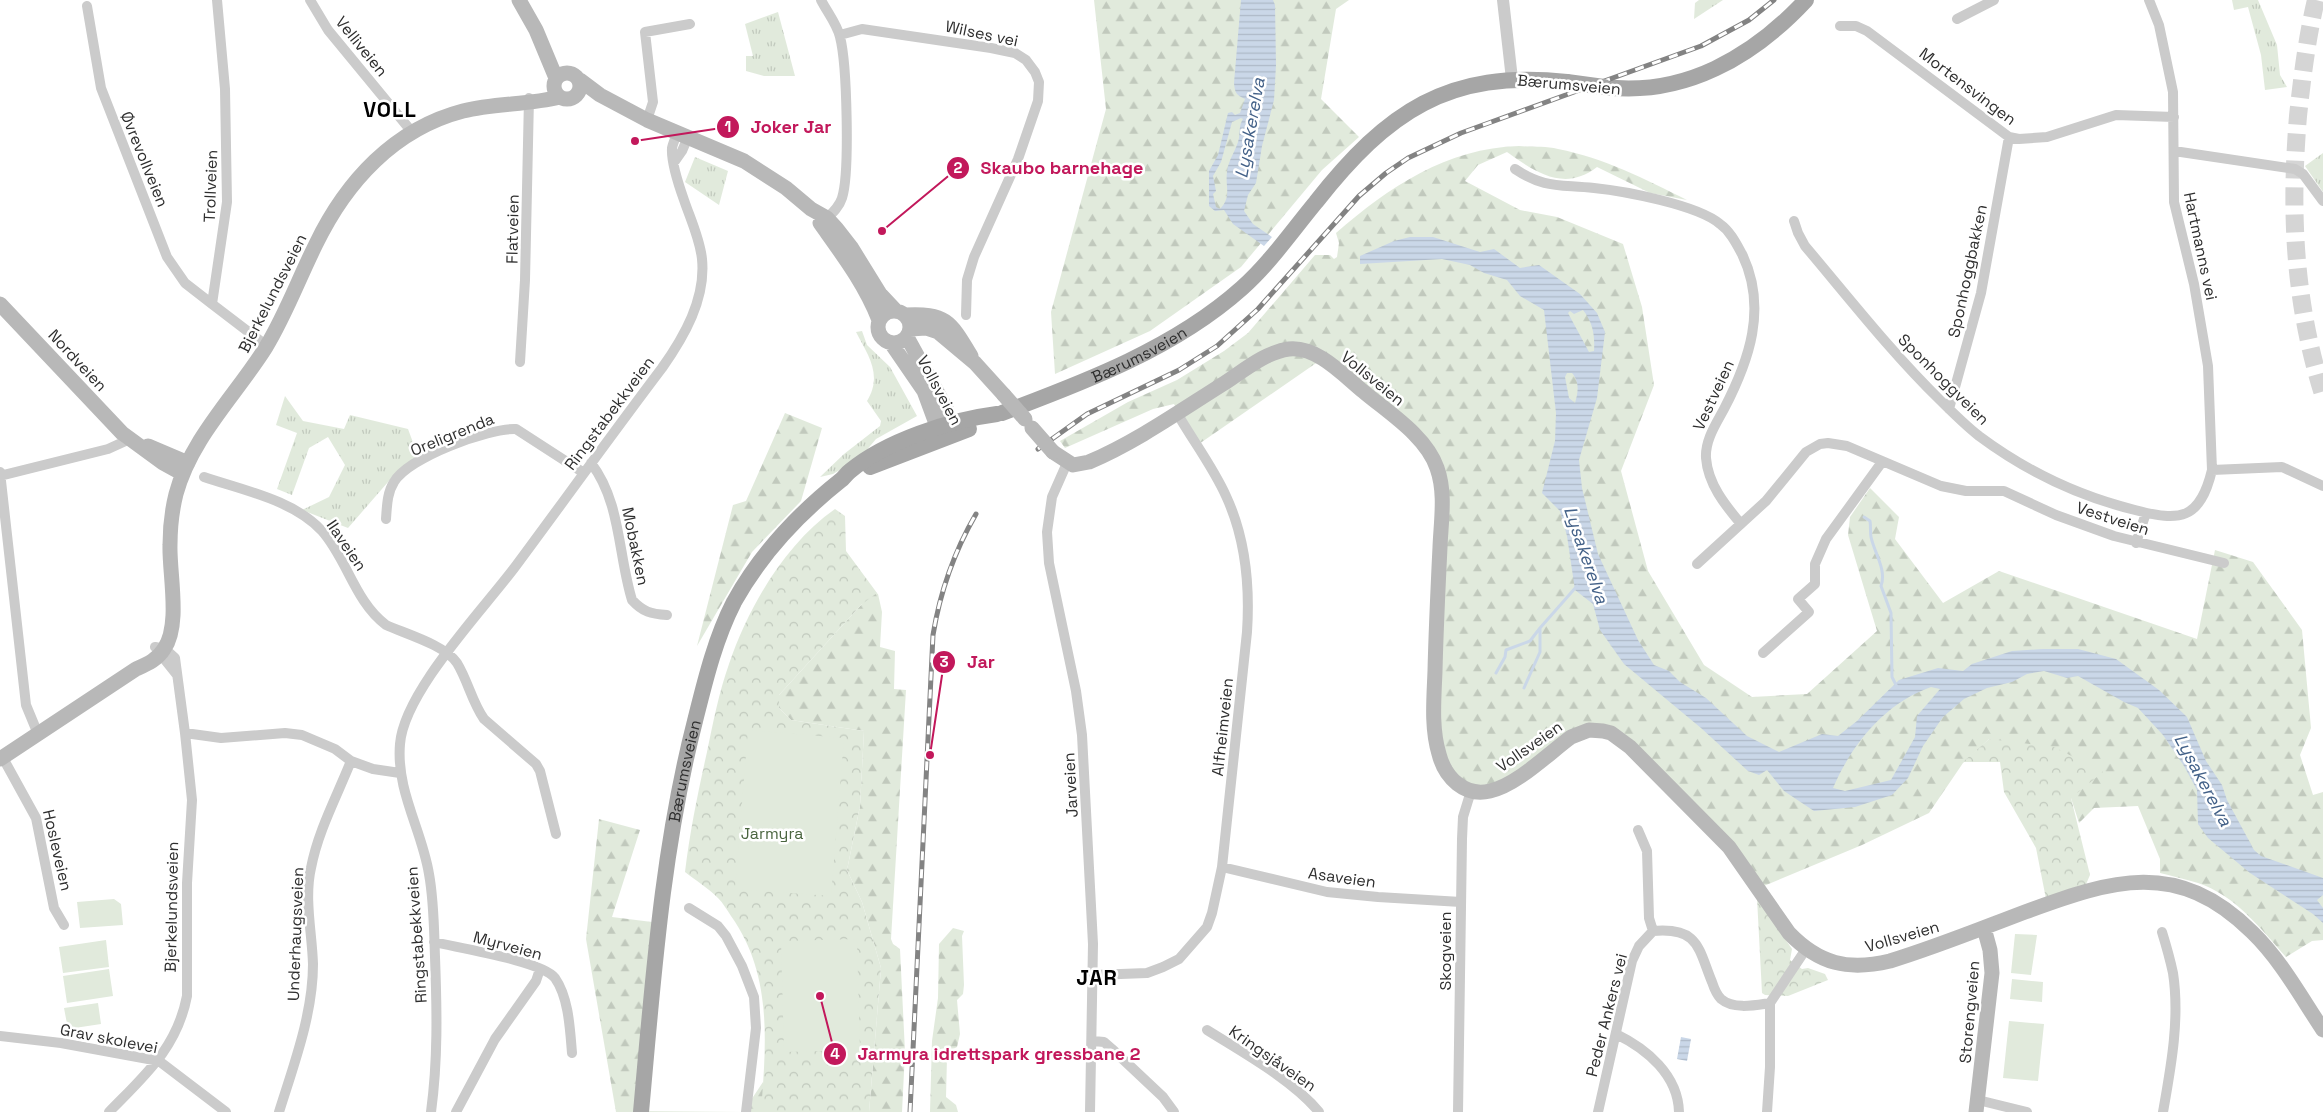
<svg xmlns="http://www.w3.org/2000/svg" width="2323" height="1112" viewBox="0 0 2323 1112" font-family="'Space Grotesk',sans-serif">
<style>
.grass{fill:url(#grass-tufts)}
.forest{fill:url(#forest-firs)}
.park{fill:url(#park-crowns)}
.pitch{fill:#e1eadc}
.water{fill:url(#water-rules);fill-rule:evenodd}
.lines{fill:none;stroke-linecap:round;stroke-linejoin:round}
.stream{stroke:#cad7e8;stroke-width:3}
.trunk-tunnel{stroke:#d5d5d5;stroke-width:18;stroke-dasharray:18 9;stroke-linecap:butt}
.minor{stroke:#cbcbcb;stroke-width:10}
.tertiary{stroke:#cbcbcb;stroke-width:12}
.secondary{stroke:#b8b8b8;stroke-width:15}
.primary{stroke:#a6a6a6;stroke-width:16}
.rail-casing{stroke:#838383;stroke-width:5}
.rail{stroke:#fff;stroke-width:3;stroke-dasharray:9;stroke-linecap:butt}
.secondary-bridge{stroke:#b8b8b8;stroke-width:15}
.primary-bridge{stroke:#a6a6a6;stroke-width:16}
.labels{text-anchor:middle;stroke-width:5;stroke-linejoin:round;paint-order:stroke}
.street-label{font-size:16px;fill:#2e2e2e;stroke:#fff}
.park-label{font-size:16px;fill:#4a653f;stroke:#fff}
.water-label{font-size:18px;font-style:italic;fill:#436188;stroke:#fff}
.district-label{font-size:21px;font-weight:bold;letter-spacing:1px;fill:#000;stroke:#fff}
.leader{fill:none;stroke:#c2185b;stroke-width:2}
.callout-dot{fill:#c2185b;stroke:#fff;stroke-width:2}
.mark-label{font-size:15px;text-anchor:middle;font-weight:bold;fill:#fff}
.callout-label{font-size:18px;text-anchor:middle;font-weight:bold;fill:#c2185b;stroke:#fff;stroke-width:5;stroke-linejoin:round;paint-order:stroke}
</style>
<defs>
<pattern id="grass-tufts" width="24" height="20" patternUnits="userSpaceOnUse" patternTransform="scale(1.25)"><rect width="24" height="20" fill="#e1eadc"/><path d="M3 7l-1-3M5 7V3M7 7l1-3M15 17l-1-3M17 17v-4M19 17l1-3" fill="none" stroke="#c1c9bd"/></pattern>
<pattern id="forest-firs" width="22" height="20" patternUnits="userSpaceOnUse" patternTransform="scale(1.25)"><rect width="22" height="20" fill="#e1eadc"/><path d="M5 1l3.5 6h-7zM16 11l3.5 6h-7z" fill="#c1c9bd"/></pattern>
<pattern id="park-crowns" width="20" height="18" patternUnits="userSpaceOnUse" patternTransform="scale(1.25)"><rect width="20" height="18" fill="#e1eadc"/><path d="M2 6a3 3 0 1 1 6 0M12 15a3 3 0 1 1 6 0" fill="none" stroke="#c1c9bd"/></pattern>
<pattern id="water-rules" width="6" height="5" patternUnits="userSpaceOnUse" patternTransform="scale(1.25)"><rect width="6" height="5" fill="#cad7e8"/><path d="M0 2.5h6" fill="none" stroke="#aeb9c7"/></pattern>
</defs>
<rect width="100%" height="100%" fill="#fff"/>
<!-- grass -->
<path class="grass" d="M1699,0H1723L1694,19L1695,3Z
M2232,0H2258L2277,45L2280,75L2287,87L2265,90L2261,55L2248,7L2234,10Z
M778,12L795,76H764L746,71V56H753L745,24Z
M2323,153V192L2305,166Z
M695,157L728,171L719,205L685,182Z
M862,331L867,345L890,367L917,416L876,439L860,458L833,474L820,477L844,454L880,426L881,421L867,401C883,375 868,355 856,332Z
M285,396L303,421L344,429L350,415L408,429L418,456L395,474L348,528L302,510L329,497L345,465L328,437L309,448L292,495L277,489L297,433L276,425Z"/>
<!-- forest -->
<path class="forest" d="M1094,0H1349L1336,9L1321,99L1359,137L1322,170L1241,267L1150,331L1055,374L1051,312L1106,109Z
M1519,146C1531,147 1545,146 1558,149C1604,158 1645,179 1687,200L1650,193L1597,167C1565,192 1536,173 1507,152L1478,165L1465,181L1520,210L1557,217L1623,244L1642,307L1654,385L1621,471L1648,571L1704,665L1752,697L1807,694L1877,631L1848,535L1850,517L1870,488L1899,517L1895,539L1943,603L1999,571L2197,639L2215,550L2253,562L2302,630L2311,728L2300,755L2313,795L2323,792V940L2312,941L2286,957C2261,929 2235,895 2198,883C2185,879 2172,876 2160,873V859L2138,806L2094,808L2079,823L2071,798L1989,739L1963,763L1929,813L1862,845L1759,888L1630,747L1597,730L1510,782L1462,788L1436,744L1441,514L1426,448L1322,359L1196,446L1174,404L1153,409L1065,448L1060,441L1128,402L1177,380L1224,351L1248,333L1315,255H1330L1334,259L1337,257L1339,243L1336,233C1389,187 1447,148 1519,146Z
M785,413L822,428L801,501L752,552L697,646L733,505L746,501Z
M866,586L878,594L882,612L880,647L895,651L894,689L906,690L891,939L893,944L900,949L905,1052L902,1112H869L881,968L862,902L847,870L860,806L864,731L791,720L779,708V695L862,604Z
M599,819L640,830L612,917L652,922L634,1111L743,1112L763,1082L771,1112H616L586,939Z
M953,928L964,931L962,936L964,985L963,994L957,1000L960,1034L957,1047L949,1051L947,1058L946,1097L956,1105L958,1112H930L932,1041L938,998L939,944Z"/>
<!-- park -->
<path class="park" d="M835,509L845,516L846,551L877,593L862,604L779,695V708L791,720L864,731L860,806L847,870L862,902L881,968L869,1112H761C766,1044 773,975 731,916C727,910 723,903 718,898C708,888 695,880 685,872C690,831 698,792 707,752C713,723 719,692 729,664C749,606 785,544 835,509Z
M1989,739L2054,747L2103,772L2071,798L2090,875L2083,891L2047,904L2036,848L2004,792L2000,762H1963Z
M1757,898L1792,949L1790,960L1802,969L1808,968L1825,974L1828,980L1788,996L1765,995L1762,993Z"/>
<!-- pitch -->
<path class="pitch" d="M748,730L844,738L831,896L735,889Z
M114,899L121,904L123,925L80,928L77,902Z
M2015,934L2037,935L2031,975L2011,973Z
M857,939L860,1050L784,1052L781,941Z
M106,940L109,967L63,973L59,947Z
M109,969L113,996L67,1003L63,976Z
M2012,979L2043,982L2042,1002L2010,999Z
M98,1003L101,1024L68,1029L64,1008Z
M2009,1021L2044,1024L2038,1081L2003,1078Z"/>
<!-- water -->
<path class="water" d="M1241,0H1273L1275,5L1276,65L1274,100L1262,146L1256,183L1248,195L1244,211L1253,224L1272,237L1264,246L1233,224L1224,210L1215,211L1209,206V171L1218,155L1228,113L1232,112L1235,115L1240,113L1245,99C1236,95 1235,93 1234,83ZM1241,118L1243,119C1239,125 1240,131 1239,138C1237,149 1228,160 1227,172C1225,188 1232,196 1220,209L1216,207L1213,194L1216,191L1213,176L1221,162L1232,122Z
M1410,237H1433L1480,252L1494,249L1520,268L1539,265L1580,294L1597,313L1605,332L1597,398L1579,460L1582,488L1598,554L1638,640L1654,665L1669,671L1680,682L1706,698L1747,736L1779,752L1822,734L1838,736L1857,721L1899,680L1938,668L1963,671L1972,664L2012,651L2042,649H2078L2116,659L2159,690L2187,717L2206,761L2222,785L2227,800L2254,850L2261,856L2323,878V895L2317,900L2323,908V923L2313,914L2250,873L2208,838L2198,824L2197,790L2184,766L2163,735L2138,708L2124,702L2078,676L2067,678L2044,671L2027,674L2012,682L1987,688L1964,699L1943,717L1923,746L1908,778L1892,795L1855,807L1814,811L1784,791L1767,770L1759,775L1748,771L1701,728L1624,664L1600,630L1593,604L1575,590L1567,536L1560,511L1542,493L1555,441L1556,413L1544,310L1520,296L1507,280L1484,273L1470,265L1442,259L1360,264V256L1394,241ZM1583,310C1593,323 1595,335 1594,351L1589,352L1568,313L1570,311L1574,314ZM1567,373H1572C1580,382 1578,393 1575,403L1569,398L1565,377ZM1931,687L1940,689L1917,716L1915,737L1891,780L1845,791L1833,788C1852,744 1885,703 1931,687Z
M1681,1037L1691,1039L1687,1061L1677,1059Z"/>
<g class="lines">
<!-- stream -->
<path class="stream" d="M1864,517L1870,521C1871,526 1870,532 1871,537C1874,552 1887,570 1881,586L1891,613L1892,677L1897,687
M1496,673L1505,657L1506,650L1530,641L1540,628
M1524,688L1540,652V628L1577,586"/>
<!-- trunk-tunnel -->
<path class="trunk-tunnel" d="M2316,0C2307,38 2302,78 2298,116C2290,213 2294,301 2323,394"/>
<!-- minor -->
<path class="minor" d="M217,0L225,89L227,202L212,304L267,346
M310,0L328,30L412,132
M821,0C827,12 837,24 840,37C847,64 850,173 842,198C839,208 830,215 823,222
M2149,0L2159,25L2173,92L2174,202L2194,284L2208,366L2212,470
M87,6L101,88L167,257L185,283L212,304
M1957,19L1994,0
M1840,26H1856L1867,31L2009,137L2019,139L2047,137L2116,115L2174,117
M840,35L862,29L991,48L1015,53L1026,60L1035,72L1039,82L1038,101L1018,159L974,257L967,280L966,315
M647,120L653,102L645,32L690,24
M2174,151L2295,169L2303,174L2323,201
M675,161L682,151L688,137
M1515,169C1545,189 1560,184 1594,188C1624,191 1698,205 1720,224C1730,231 1736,243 1742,254C1768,308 1749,361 1724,409C1716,424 1705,440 1706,458C1708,484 1725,505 1741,524
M1794,221L1798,233L1805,246C1849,298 1891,352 1940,400C1952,412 1965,425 1979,436C2026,471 2078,496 2135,510C2180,522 2200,520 2212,470L2282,467L2323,486
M520,362L525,280L529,98
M1949,409L1981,293L2009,137
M591,463C621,502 618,555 632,600C643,612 651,614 667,615
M1067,463L1052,497L1047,532L1049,563L1076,691L1082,735L1093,944L1090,1112
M0,472L26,705L38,734
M0,476L108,449L130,439
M204,477C242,490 294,500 322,531C347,559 355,602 386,625C406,634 445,645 457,663C468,681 472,702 484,719L536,764L540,771L556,834
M386,519C387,506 387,493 394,482C409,457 488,428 516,429L584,473
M2136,543L2146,513
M1697,564L1766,501L1806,452L1820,444L1828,443L1847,446L1941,486L1966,491H2004L2056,515L2114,536L2224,563
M157,650L177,675
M1763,653L1809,612L1798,599L1815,584V564L1826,539L1882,462
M185,733L221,738L285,733L302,735L335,749L351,761L373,769L400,773
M3,758L36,818L54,908L64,925
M1638,830L1647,851L1649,918L1653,931
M1222,867L1327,892L1378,897L1461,902
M689,908L718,926L726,936L742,966L754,997L756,1028L746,1112
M2162,932C2166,945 2170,959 2173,973C2180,1019 2171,1067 2163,1112
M434,942C459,948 542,961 555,978C569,998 570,1030 572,1053
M1094,975L1147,973L1163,967L1179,959L1207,927L1212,913L1222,867L1247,632C1250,586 1246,539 1226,496C1213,467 1193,441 1177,413
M1207,1030C1242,1052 1293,1080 1319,1112
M1616,1034C1647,1049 1678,1075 1679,1112
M0,1036L61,1043L159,1061L226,1112
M1093,1041L1104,1042L1112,1049L1163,1097L1174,1112
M1978,1100L2027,1112
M109,1112C145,1075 177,1048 187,996V883L192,800L185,733L175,658L165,649L155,647
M279,1112C294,1064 313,1014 313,964C312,932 304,899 311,868C318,831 337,796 351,761
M431,1112C438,1060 437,1010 435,957C434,930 434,901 429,874C422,830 396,791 400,744C404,692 482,611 515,567C564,501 612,434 662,368C684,337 706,299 702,259C700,239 690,218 684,200C679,186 671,162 672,148C673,143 676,137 677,133
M456,1112L495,1039L536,981L540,969
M1458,1112L1462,839L1463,817L1471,791
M1598,1112L1632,961L1639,946L1653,931C1699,927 1698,948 1712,982C1714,988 1717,995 1721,999C1734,1010 1756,1005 1770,1003
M1767,1112L1770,1067V1003L1806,949"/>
<!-- tertiary -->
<path class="tertiary" d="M1503,0L1512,79"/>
<!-- secondary -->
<path class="secondary" d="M519,0L536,30L556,78
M554 86a13 13 0 1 1 26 0a13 13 0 1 1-26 0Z
M580,80L600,95L647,120L744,161L786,188L811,209L827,218L837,229L851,247L880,294L895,310
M820,223C842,254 865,284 879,320
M0,304L122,433L163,463L183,474
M878 327a16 16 0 1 1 32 0a16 16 0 1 1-32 0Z
M905,315C946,313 950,321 971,356
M910,329L926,328L938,332L975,363L1004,395
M907,337L946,408L950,425L946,436
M891,343L924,391L938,429L943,438
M148,446L188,463
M1053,452L1073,465L1089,462C1136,442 1180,411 1223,384C1242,372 1265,352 1289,349C1318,346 1344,376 1364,392C1389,413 1426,436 1437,468C1446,493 1441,521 1440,547C1438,588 1436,629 1435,671C1434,698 1431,728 1439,754C1445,778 1465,797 1490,791C1517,785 1548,754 1571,737L1589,730L1603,731L1611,733L1630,747L1729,847L1789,933C1819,964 1848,971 1890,961C1936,947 1980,929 2025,912C2112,880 2177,858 2252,932C2281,960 2301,997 2323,1030
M0,759L136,669C147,664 157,660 164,649C181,625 169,573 170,545C170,527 172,510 176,494C191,438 236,395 266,347C286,314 299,278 316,244C346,182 394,129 463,111C495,103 528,105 560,97
M1976,1112L1992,973L1990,950L1984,928"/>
<!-- primary -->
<g class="primary">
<path d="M1604,87C1684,97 1753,57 1806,0"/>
<path id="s1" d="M1002,413C1085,382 1175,348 1242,288C1270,263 1292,231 1316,202C1387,112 1448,69 1567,82"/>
<path d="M870,467L969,429"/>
<path id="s2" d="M641,1112C653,981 662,849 695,721C705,681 715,639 734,602C761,553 797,515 841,480C844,478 846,474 850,471C886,441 950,420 997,414"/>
</g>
<!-- rail casing -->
<g class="rail-casing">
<path id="rail" d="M1038,449L1087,414L1179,370L1217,346L1258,309L1359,196L1386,173L1408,158L1461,133L1701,46L1749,20L1774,0
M910,1112L933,635C940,592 954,552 976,514"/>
</g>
<!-- rail -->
<use href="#rail" class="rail"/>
<!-- secondary-bridge -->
<path class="secondary-bridge" d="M1004,395L1025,419
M1032,428L1053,452"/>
<!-- primary-bridge -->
<path class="primary-bridge" d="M1567,82L1604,87"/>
</g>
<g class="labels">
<!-- street labels -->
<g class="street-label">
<text transform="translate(982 33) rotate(12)" y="6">Wilses vei</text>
<text transform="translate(362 46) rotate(51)" y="6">Velliveien</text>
<text transform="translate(1569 84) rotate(5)" y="6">Bærumsveien</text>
<text transform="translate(1968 86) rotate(37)" y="6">Mortensvingen</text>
<text transform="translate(145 159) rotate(68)" y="6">Øvrevollveien</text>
<text transform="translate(210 186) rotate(-88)" y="6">Trollveien</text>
<text transform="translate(512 229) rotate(-89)" y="6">Flatveien</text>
<text transform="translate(2201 246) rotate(78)" y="6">Hartmanns vei</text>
<text transform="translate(1967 271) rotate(-78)" y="6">Sponhoggbakken</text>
<text transform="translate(272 293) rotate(-63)" y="6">Bjerkelundsveien</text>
<text dy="6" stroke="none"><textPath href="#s1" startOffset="149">Bærumsveien</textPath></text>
<text transform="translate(78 360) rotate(47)" y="6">Nordveien</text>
<text transform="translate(1373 378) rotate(39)" y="6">Vollsveien</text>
<text transform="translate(1944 379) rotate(45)" y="6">Sponhoggveien</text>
<text transform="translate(940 390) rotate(62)" y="6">Vollsveien</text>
<text transform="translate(1713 395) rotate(-65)" y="6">Vestveien</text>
<text transform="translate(609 413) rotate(-53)" y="6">Ringstabekkveien</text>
<text transform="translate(452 434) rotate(-22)" y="6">Oreligrenda</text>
<text transform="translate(2113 518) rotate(18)" y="6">Vestveien</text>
<text transform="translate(347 545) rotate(56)" y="6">Ilaveien</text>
<text transform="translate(636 546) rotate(78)" y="6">Mobakken</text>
<text transform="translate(1222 727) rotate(-84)" y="6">Alfheimveien</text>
<text transform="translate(1529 746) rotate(-35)" y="6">Vollsveien</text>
<text dy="6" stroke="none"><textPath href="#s2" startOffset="344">Bærumsveien</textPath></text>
<text transform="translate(1070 785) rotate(-93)" y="6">Jarveien</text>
<text transform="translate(58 850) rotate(77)" y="6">Hosleveien</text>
<text transform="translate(1342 877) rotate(8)" y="6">Asaveien</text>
<text transform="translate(171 907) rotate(-89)" y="6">Bjerkelundsveien</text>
<text transform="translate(295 934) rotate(-88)" y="6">Underhaugsveien</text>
<text transform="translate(416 935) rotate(-94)" y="6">Ringstabekkveien</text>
<text transform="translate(1902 936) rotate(-16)" y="6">Vollsveien</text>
<text transform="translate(508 945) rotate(15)" y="6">Myrveien</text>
<text transform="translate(1445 951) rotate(-90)" y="6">Skogveien</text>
<text transform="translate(1969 1012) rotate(-85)" y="6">Storengveien</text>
<text transform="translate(1606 1015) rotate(-76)" y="6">Peder Ankers vei</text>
<text transform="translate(109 1038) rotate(11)" y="6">Grav skolevei</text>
<text transform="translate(1273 1058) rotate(35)" y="6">Kringsjåveien</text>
</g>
<!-- park labels -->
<g class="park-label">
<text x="772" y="839">Jarmyra</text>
</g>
<!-- water labels -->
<g class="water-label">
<text transform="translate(1250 128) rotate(-80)" y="6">Lysakerelva</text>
<text transform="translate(1586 555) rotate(71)" y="6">Lysakerelva</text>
<text transform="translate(2203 780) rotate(62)" y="6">Lysakerelva</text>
</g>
<!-- district labels -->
<g class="district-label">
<text x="390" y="117">VOLL</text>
<text x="1097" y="985">JAR</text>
</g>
</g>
<!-- callouts -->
<path class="leader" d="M635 141L728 127M882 231L958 168M930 755L944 662M820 996L835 1054"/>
<g class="callout-dot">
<circle cx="635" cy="141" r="5"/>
<circle cx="882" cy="231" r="5"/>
<circle cx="930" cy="755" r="5"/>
<circle cx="820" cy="996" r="5"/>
<circle cx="728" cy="127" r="12"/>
<circle cx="958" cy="168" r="12"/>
<circle cx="944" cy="662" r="12"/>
<circle cx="835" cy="1054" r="12"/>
</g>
<g class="mark-label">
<text x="728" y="132">1</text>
<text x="958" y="173">2</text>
<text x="944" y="667">3</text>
<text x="835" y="1059">4</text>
</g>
<g class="callout-label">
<text x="791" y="133">Joker Jar</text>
<text x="1062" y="174">Skaubo barnehage</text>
<text x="981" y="668">Jar</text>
<text x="999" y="1060">Jarmyra idrettspark gressbane 2</text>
</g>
</svg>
